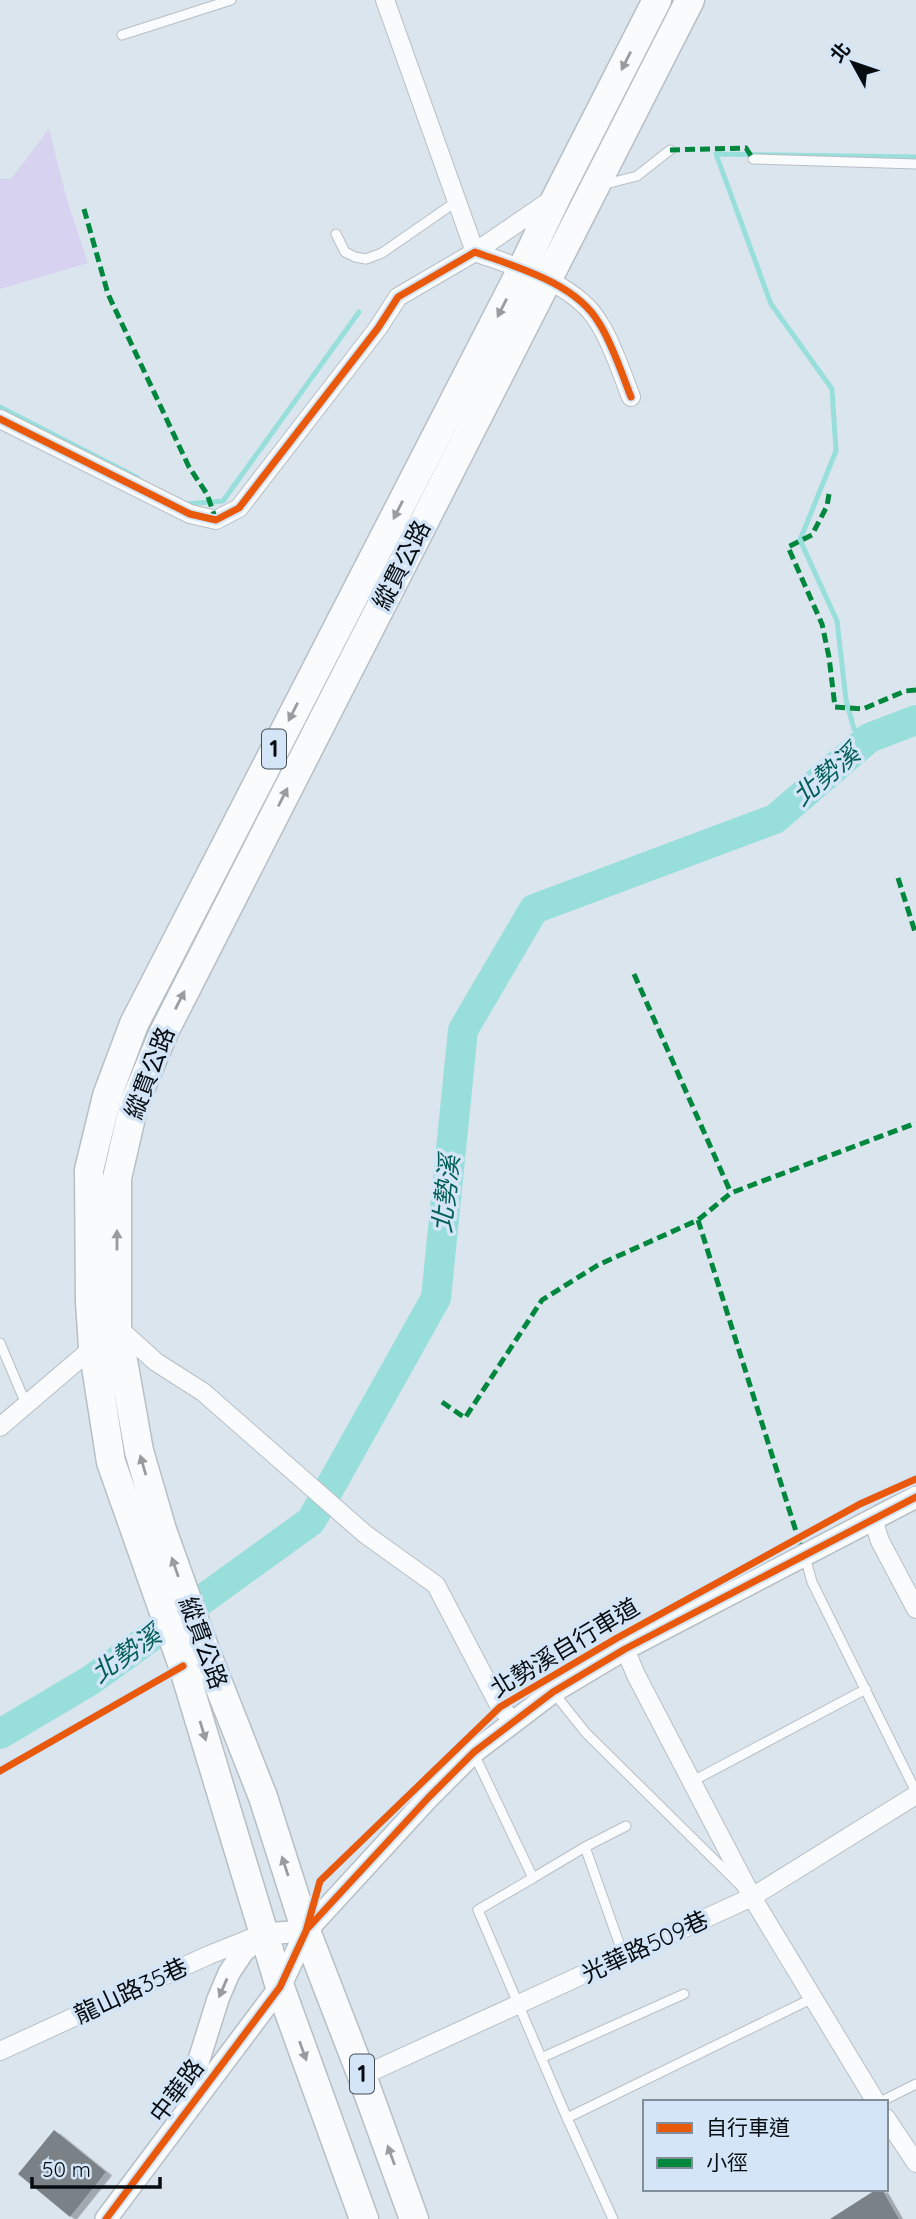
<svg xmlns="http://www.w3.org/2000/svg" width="916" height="2219" viewBox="0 0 916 2219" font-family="Quicksand,'Noto Sans TC',sans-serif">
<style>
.green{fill:#d7d2f0}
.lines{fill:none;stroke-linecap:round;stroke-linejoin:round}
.stream{stroke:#98dfdc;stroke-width:5}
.river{stroke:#98dfdc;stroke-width:30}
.building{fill:#7a8287;filter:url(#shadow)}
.service-casing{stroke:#b7bfc6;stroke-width:11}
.minor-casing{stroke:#b7bfc6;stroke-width:20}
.tertiary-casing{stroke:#b7bfc6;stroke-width:24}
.primary-casing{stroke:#b7bfc6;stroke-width:31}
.service{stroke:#fafbfc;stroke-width:9}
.minor{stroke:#fafbfc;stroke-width:18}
.tertiary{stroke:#fafbfc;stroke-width:21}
.primary{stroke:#fafbfc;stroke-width:28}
.quiet{stroke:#00873e;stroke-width:5;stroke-dasharray:10 5;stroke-linecap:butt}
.cycleway-casing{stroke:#d3e5f6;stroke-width:11}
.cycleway{stroke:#e8590c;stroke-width:7}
.oneway{fill:#999b9e}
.labels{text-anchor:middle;stroke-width:7;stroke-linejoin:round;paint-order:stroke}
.shield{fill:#d3e5f6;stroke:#444d56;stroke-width:2}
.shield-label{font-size:23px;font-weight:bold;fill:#070c11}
.street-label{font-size:24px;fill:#070c11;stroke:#d3e5f6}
.water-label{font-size:26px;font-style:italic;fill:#035e58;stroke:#d3e5f6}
</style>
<defs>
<filter id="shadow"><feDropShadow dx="6" dy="3.5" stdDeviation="0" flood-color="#0004"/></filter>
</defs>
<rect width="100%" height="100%" fill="#dbe5ee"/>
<!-- green -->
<path class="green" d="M49,129L67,200L88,263L0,289V179H11Z"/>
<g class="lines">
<!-- stream -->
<path class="stream" d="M0,407L138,478
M187,504L223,501L359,312
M869,738L854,729L846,700L837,621L800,540L836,451L832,389L771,304L716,154L916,157"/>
<!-- river -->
<path class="river" d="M0,1734L91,1680L311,1521L436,1298L463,1030L534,909L775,819L869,738L916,720"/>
</g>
<!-- building -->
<path class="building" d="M54,2130L106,2172L70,2217L18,2174Z
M877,2189H882L899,2219H830Z"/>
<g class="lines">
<!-- service casing -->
<g class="service-casing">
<path id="service" d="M122,35L231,0
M753,159L916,164
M602,185L637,176L670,150
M336,234L345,252L355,257L366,259L382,253L457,201
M0,1343L26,1404
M805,1557L812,1582L916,1792
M554,1693L586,1733L741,1886
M474,1754L533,1878L585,1847L624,1957
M691,1782L866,1689
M585,1847L626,1826
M533,1878L478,1910L567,2118L613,2219
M541,2058L684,1994
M880,2102L916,2084
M567,2118L813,1998"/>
</g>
<!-- minor casing -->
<g class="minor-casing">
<path id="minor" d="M385,0L475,252L554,198
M0,419L190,514L216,520L239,508L378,328L398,297L475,252C516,267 576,283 599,323C612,343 622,374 631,397
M0,1427L117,1327L156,1362L203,1392L365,1534L436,1585L500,1707L513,1721
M873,1519L880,1541L916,1609
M625,1649L636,1675L752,1897L876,2102
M0,2051L209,1955L259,1935
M362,2076L752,1897L916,1795
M886,2118L916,2163"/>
</g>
<!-- tertiary casing -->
<g class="tertiary-casing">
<path id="tertiary" d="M186,2101L218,1999L229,1973L243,1952L263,1934L306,1931
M106,2219L280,1987L306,1931L429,1797L474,1752L553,1692L625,1649L916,1497"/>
</g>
<!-- primary casing -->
<g class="primary-casing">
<path id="primary" d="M364,2219L280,1987L183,1666L111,1462L93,1347L90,1302L89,1170L107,1096L134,1024L522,269L557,196L657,0
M414,2219L362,2076L306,1931L263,1797L205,1650L162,1530L139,1451L117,1327V1178L134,1104L163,1034L690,0"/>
</g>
<!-- service -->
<use href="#service" class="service"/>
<!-- minor -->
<use href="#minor" class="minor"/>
<!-- tertiary -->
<use href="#tertiary" class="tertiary"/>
<!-- primary -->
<use href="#primary" class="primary"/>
<!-- quiet -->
<path class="quiet" d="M670,150L746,148L753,159
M84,209L108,294L189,467L207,494L216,520
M829,494L827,506L812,535L788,547L822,624L829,657L835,707L863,709L905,691L916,690
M898,878L916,935
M634,974L731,1193
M698,1220L800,1544
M442,1402L465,1418L542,1300L598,1265L698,1220L731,1193L916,1123"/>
<!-- cycleway casing -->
<g class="cycleway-casing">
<path id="cycleway" d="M0,419L190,514L216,520L239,508L378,328L398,297L475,252C516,267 576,283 599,323C612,343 622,374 631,397
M0,1771L183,1666
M308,1928L429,1797L474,1752L553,1692L625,1649L916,1497
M106,2219L280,1987L306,1931L320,1881L500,1707L617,1638L860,1504L916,1479"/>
</g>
<!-- cycleway -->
<use href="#cycleway" class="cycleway"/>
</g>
<!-- one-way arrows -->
<defs><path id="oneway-solid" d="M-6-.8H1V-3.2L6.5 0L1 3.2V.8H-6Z" transform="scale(1.75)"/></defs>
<g class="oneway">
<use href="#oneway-solid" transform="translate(626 61) rotate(117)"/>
<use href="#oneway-solid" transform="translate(502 308) rotate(117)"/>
<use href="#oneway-solid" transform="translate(398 510) rotate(117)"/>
<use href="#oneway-solid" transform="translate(293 712) rotate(117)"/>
<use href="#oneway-solid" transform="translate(283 797) rotate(-63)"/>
<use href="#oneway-solid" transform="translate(180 1000) rotate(-63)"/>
<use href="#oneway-solid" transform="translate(117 1240) rotate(-90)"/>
<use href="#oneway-solid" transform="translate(143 1465) rotate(-106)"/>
<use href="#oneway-solid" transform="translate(175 1567) rotate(-109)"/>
<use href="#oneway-solid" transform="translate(203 1731) rotate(73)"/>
<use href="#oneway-solid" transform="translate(285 1866) rotate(-108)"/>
<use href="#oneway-solid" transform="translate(223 1988) rotate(113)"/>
<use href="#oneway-solid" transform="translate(303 2051) rotate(70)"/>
<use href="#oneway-solid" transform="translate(391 2155) rotate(-110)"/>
</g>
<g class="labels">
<!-- shield labels -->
<g class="shield">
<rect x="262" y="729.5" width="24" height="39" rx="5"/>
<rect x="350" y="2054.5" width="24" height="39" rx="5"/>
</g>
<g class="shield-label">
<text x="274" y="757">1</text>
<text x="362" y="2082">1</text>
</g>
<!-- street labels -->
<g class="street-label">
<text transform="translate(402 565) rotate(-63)" y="8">縱貫公路</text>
<text transform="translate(150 1073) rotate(-69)" y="8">縱貫公路</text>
<text transform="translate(203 1643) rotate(70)" y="8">縱貫公路</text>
<text transform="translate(565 1648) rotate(-31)" y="8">北勢溪自行車道</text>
<text transform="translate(645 1947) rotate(-25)" y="8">光華路509巷</text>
<text transform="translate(131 1991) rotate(-25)" y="8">龍山路35巷</text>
<text transform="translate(177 2091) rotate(-53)" y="8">中華路</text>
</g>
<!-- water labels -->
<g class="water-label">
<text transform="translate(826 775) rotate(-40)" y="9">北勢溪</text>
<text transform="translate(446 1194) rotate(-84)" y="9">北勢溪</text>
<text transform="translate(126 1654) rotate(-35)" y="9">北勢溪</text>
</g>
</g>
<!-- legend -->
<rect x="643" y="2100" width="245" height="91" fill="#d3e5f6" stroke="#818e9a" stroke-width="2"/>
<rect x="657" y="2123" width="35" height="10" fill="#e8590c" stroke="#818e9a" stroke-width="2"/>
<text x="706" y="2135" font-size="21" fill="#070c11">自行車道</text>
<rect x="657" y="2158" width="35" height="10" fill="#00873e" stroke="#818e9a" stroke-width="2"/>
<text x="706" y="2170" font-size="21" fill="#070c11">小徑</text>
<!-- north arrow -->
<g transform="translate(853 63) rotate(310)" stroke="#d3e5f6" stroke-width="5" paint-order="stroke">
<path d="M0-5L12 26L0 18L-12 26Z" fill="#070c11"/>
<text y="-10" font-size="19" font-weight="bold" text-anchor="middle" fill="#070c11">北</text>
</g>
<!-- scale -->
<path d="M32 2177v10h128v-10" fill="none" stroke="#070c11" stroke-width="3.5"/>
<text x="42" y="2177" font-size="21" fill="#070c11" stroke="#d3e5f6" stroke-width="5" paint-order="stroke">50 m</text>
</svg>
